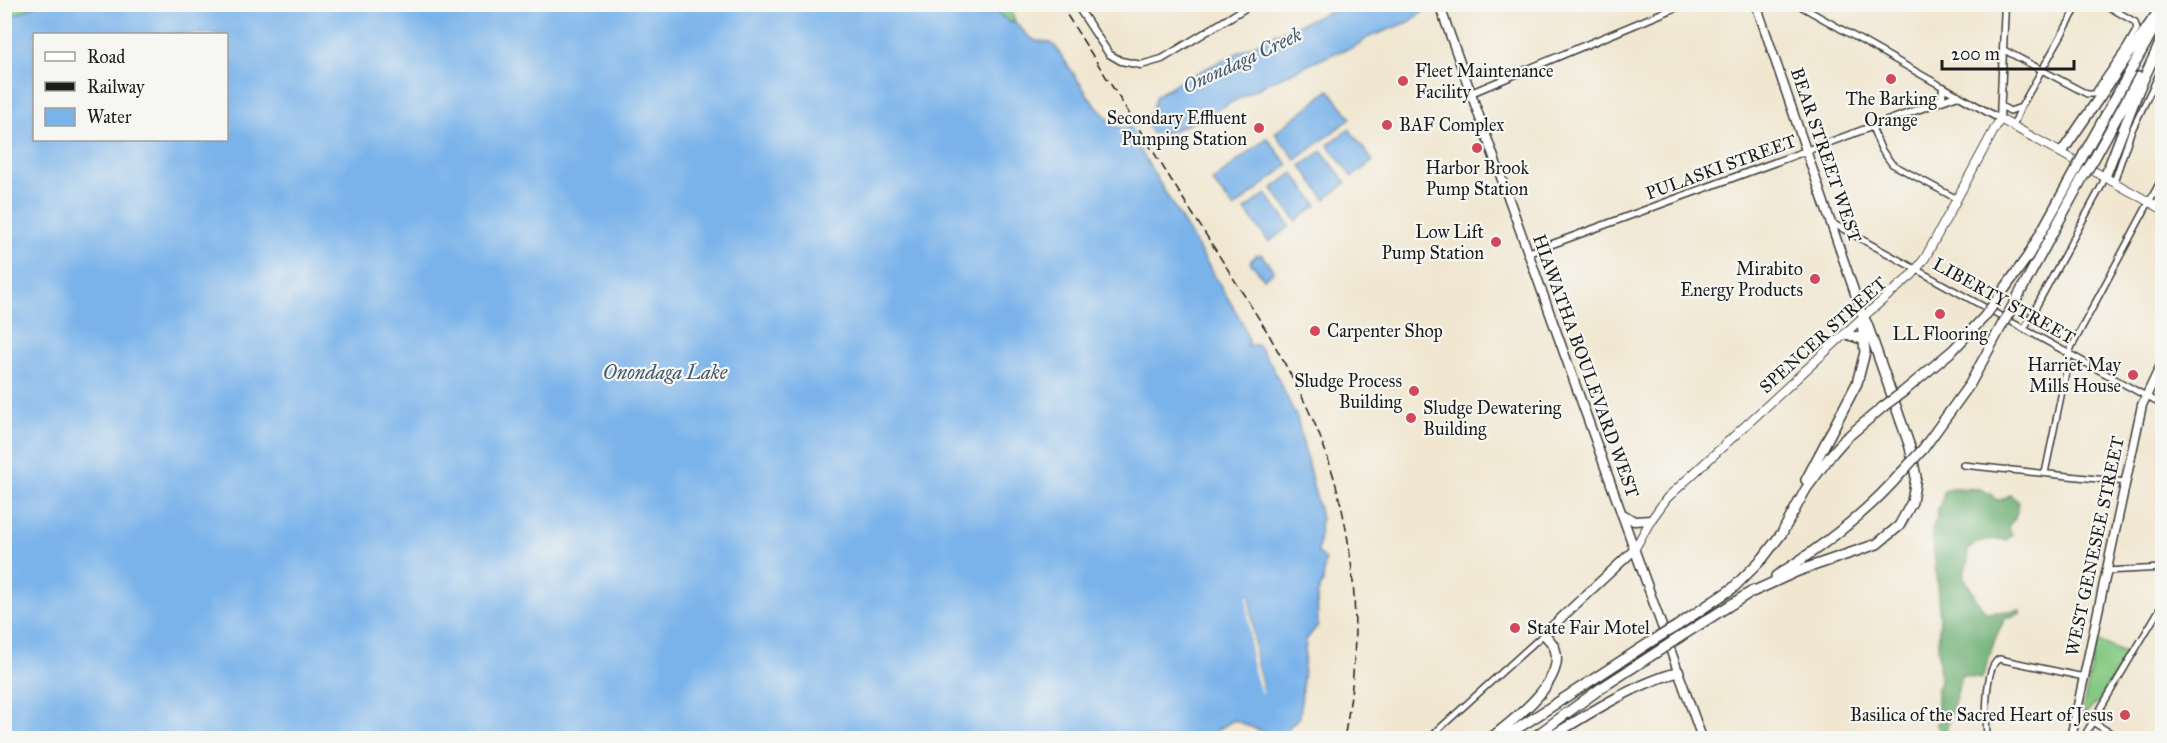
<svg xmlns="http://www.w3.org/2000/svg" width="2167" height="743" viewBox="0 0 2167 743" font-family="'IM FELL Great Primer',serif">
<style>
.green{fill:#85ca84;stroke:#507350;stroke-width:1.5}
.forest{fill:#6cae72;stroke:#446547;stroke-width:1.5}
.water{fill:#7ab3ea;stroke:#4b6883;stroke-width:1.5;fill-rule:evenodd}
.pier{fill:#f1e7d1}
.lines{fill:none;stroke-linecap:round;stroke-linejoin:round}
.minor-casing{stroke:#3c3a37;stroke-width:8}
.tertiary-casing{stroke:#3c3a37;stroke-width:9}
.secondary-casing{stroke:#3c3a37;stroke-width:10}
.primary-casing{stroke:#3c3a37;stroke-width:11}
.motorway-casing{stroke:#3c3a37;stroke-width:12}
.minor{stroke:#fff;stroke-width:5}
.tertiary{stroke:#fff;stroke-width:6}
.secondary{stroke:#fff;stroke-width:8}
.primary{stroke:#fff;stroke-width:8}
.motorway{stroke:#fff;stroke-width:9}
.rail{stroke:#1c1c1c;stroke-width:1.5;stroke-dasharray:9 4.5;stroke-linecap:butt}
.motorway-bridge-casing{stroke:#3c3a37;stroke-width:12;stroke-linecap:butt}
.motorway-bridge{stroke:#fff;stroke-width:9}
.poi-dot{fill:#d1495b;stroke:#f6f6f2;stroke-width:2}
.labels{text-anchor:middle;stroke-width:4.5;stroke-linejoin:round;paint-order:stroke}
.poi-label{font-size:18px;fill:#1c1c1c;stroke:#f6f6f2;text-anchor:end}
.street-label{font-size:18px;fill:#1c1c1c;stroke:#f6f6f2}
.water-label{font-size:20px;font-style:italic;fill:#42586e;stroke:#f6f6f2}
</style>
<rect width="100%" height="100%" fill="#f6f6f2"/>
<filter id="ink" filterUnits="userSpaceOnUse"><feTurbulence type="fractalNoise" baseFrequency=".0167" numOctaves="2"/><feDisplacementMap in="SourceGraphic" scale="12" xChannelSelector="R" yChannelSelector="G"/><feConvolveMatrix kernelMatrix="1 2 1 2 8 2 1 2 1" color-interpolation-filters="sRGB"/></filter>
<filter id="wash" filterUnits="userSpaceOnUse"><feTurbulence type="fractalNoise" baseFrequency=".008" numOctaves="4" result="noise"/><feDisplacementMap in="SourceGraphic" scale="24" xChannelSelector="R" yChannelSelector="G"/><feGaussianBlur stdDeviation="1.35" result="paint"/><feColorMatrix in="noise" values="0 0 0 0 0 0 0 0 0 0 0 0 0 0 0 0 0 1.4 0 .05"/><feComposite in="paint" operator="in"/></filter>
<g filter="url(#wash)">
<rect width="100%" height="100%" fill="#f1e7d1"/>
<!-- green -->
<path class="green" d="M5,4L39,5L5,20Z
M988,5H1009L1015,22H1009Z
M2097,641L2127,654L2098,702L2086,713L2082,711Z"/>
<!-- forest -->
<path class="forest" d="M1954,488L1979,489L1992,494L1994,499L2001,500L2010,495L2019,502L2016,516L2008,527L2012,535L2006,540C1992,538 1978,539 1968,549V561L1963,576C1972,588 1976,603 1987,613L2020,610V614L2006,618C1994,635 1990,657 1983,676L1981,679L1962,675C1957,696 1949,715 1945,737L1937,726V690L1940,682L1938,644L1940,619L1932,529L1937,518V509L1942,503L1944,491Z"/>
<!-- water -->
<path class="water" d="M39,4L988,5L1009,22H1015L1027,35L1036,41L1048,42L1055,46L1093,103L1116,127L1130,128L1143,119L1151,113L1156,96L1175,84L1280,32L1346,5H1430L1423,12L1409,22L1369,37L1354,47L1335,53L1270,82L1204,117L1165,134L1151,133L1136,143L1242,322L1249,341L1246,345H1258L1272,366L1297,418L1321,518L1318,553L1325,559L1323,582L1317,595L1318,625L1306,640L1300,717L1291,725L1283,737H1275L1234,720L1204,738H5L4,20ZM34,34H226V140H34ZM1248,595L1250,596L1255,659L1263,690L1251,660Z
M1329,90L1351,118L1296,160L1275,133Z
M1349,129L1373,161L1352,177L1328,145Z
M1267,138L1288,165L1234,208L1212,181Z
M1322,151L1346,183L1325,199L1301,166Z
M1293,173L1317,205L1296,221L1272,189Z
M1266,194L1290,226L1269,242L1245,210Z
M1256,254L1258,256L1261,254L1274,271L1264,279L1250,262Z"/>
<!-- pier -->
<path class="pier" d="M1141,117L1151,134L1140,141L1129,124Z
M1249,595L1255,659L1263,690V693L1261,694L1251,660L1247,597Z"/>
</g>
<g filter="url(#ink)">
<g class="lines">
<!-- minor casing -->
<g class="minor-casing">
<path id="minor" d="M1797,4L1943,87
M2004,50L2087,94H2094L2126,48L2137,29L2135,22L2104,4
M2001,106L2010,111L2021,107
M2013,126L2021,107L2079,4
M1872,127L1881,149L1892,164L1957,199
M2114,182L2131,132L2162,68
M1832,223L2162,405
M2024,329L2101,187L2105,177
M1963,465L2126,482
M2045,473L2071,348L2162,178
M2106,571L2162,568
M2076,712L2119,738
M1429,738L1544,634
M1987,738C1986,722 1984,667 1999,659L2084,677
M2083,738L2162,605"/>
</g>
<!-- tertiary casing -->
<g class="tertiary-casing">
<path id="tertiary" d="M1076,4L1109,54L1121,61L1141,65L1162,59L1247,7L1258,4
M1471,93L1684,4
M1937,102L1942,97L1943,87L2000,119L2005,4
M1528,253L1958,95"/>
</g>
<!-- secondary casing -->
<g class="secondary-casing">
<path id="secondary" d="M1634,550L1651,520L1667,498L1863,317L1912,275L1925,258L2000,119L2162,209"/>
</g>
<!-- primary casing -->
<g class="primary-casing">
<path id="primary" d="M1439,4L1702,738
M1756,4L1863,317
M1621,513L1634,521L1651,520
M1544,634L1634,550
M2071,738L2142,405L2162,363"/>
</g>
<!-- motorway casing -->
<g class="motorway-casing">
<path id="motorway" d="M2062,152L2162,6
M2084,154L2160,18
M2094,159L2139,77
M2105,177L2139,89L2162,39
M1993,305L2028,256L2075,171
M2009,313L2084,175
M1846,334L1865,340
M1903,392L1953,350L1985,316
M1923,449L1970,384L2002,325
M1806,480L1857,383L1865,352L1862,322
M1776,576C1822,547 1866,514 1902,472
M1750,593L1798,571L1877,544L1899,526L1912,502L1916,477L1910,447L1867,324L1863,317
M1677,626L1733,588L1763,558L1782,533L1806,489L1831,455L1845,439L1884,406
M1680,637L1754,590
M1491,738C1512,721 1566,682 1555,649C1553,643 1548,639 1544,634
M1503,738L1652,641
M1533,738L1601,688L1657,652
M1549,738C1586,715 1636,683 1679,672"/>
</g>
<!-- minor -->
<use href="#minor" class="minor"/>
<!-- tertiary -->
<use href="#tertiary" class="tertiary"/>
<!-- secondary -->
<use href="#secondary" class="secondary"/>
<!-- primary -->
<use href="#primary" class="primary"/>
<!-- motorway -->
<use href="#motorway" class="motorway"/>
<!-- rail -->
<path class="rail" d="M1060,4L1268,333C1284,362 1300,391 1314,422C1356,520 1365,634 1344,738
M4,9L15,4"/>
<!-- motorway-bridge casing -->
<g class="motorway-bridge-casing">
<path id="motorway-bridge" d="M2075,171L2084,154
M2084,175L2094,159
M1985,316L1993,305
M2002,325L2009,313
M1884,406L1903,392
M1902,472L1923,449
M1652,641L1677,626
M1657,652L1680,637"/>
</g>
<!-- motorway-bridge -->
<use href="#motorway-bridge" class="motorway-bridge"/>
</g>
</g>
<!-- markers -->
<g class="poi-dot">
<circle cx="1891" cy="79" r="6"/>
<circle cx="1403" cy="81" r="6"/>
<circle cx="1387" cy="125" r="6"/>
<circle cx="1259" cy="128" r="6"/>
<circle cx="1477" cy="148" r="6"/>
<circle cx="1496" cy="242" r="6"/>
<circle cx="1815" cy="279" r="6"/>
<circle cx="1940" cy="314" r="6"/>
<circle cx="1315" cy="331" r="6"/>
<circle cx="2133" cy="375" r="6"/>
<circle cx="1414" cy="391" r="6"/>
<circle cx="1411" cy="418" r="6"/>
<circle cx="1515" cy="628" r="6"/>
<circle cx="2125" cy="715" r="6"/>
</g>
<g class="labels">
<!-- poi labels -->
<g class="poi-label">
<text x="1415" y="77" text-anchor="start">Fleet Maintenance<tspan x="1415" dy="21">Facility</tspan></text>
<text x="1891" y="105" text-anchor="middle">The Barking<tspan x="1891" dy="21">Orange</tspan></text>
<text x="1247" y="124">Secondary Effluent<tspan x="1247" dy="21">Pumping Station</tspan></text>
<text x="1399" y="131" text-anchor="start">BAF Complex</text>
<text x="1477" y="174" text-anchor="middle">Harbor Brook<tspan x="1477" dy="21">Pump Station</tspan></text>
<text x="1484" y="238">Low Lift<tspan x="1484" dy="21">Pump Station</tspan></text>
<text x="1803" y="275">Mirabito<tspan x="1803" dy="21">Energy Products</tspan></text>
<text x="1327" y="337" text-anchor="start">Carpenter Shop</text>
<text x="1940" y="340" text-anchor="middle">LL Flooring</text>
<text x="2121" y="371">Harriet May<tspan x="2121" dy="21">Mills House</tspan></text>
<text x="1402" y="387">Sludge Process<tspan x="1402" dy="21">Building</tspan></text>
<text x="1423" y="414" text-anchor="start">Sludge Dewatering<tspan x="1423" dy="21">Building</tspan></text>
<text x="1527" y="634" text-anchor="start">State Fair Motel</text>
<text x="2113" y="721">Basilica of the Sacred Heart of Jesus</text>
</g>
<!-- street labels -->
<g class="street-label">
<text transform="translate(1826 155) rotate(71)" y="6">BEAR STREET WEST</text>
<text transform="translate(1721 167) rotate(-20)" y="6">PULASKI STREET</text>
<text transform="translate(2004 301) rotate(29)" y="6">LIBERTY STREET</text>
<text transform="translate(1823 335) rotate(-42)" y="6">SPENCER STREET</text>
<text transform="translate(1586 366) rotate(70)" y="6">HIAWATHA BOULEVARD WEST</text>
<text transform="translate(2095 546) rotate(-78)" y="6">WEST GENESEE STREET</text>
</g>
<!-- water labels -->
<g class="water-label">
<text transform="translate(1242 60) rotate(-25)" y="7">Onondaga Creek</text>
<text x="665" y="379">Onondaga Lake</text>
</g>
</g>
<!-- margin -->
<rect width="2167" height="743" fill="none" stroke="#f6f6f2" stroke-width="24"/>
<!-- legend -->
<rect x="33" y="33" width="195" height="108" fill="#f6f6f2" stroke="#9f9f9c" stroke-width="1.5"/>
<rect x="45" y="52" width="30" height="9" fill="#ffffff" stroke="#9f9f9c" stroke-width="1.5"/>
<text x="87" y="63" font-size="18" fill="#1c1c1c">Road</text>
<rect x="45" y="82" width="30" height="9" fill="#1c1c1c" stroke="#9f9f9c" stroke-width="1.5"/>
<text x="87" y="93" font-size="18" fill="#1c1c1c">Railway</text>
<rect x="45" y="108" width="30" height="18" fill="#7ab3ea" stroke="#9f9f9c" stroke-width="1.5"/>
<text x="87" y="123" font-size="18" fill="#1c1c1c">Water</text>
<!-- scale -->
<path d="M1942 60v9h132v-9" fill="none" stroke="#1c1c1c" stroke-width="3"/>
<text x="1951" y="60" font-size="18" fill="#1c1c1c" stroke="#f6f6f2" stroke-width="4.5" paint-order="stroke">200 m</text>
</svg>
